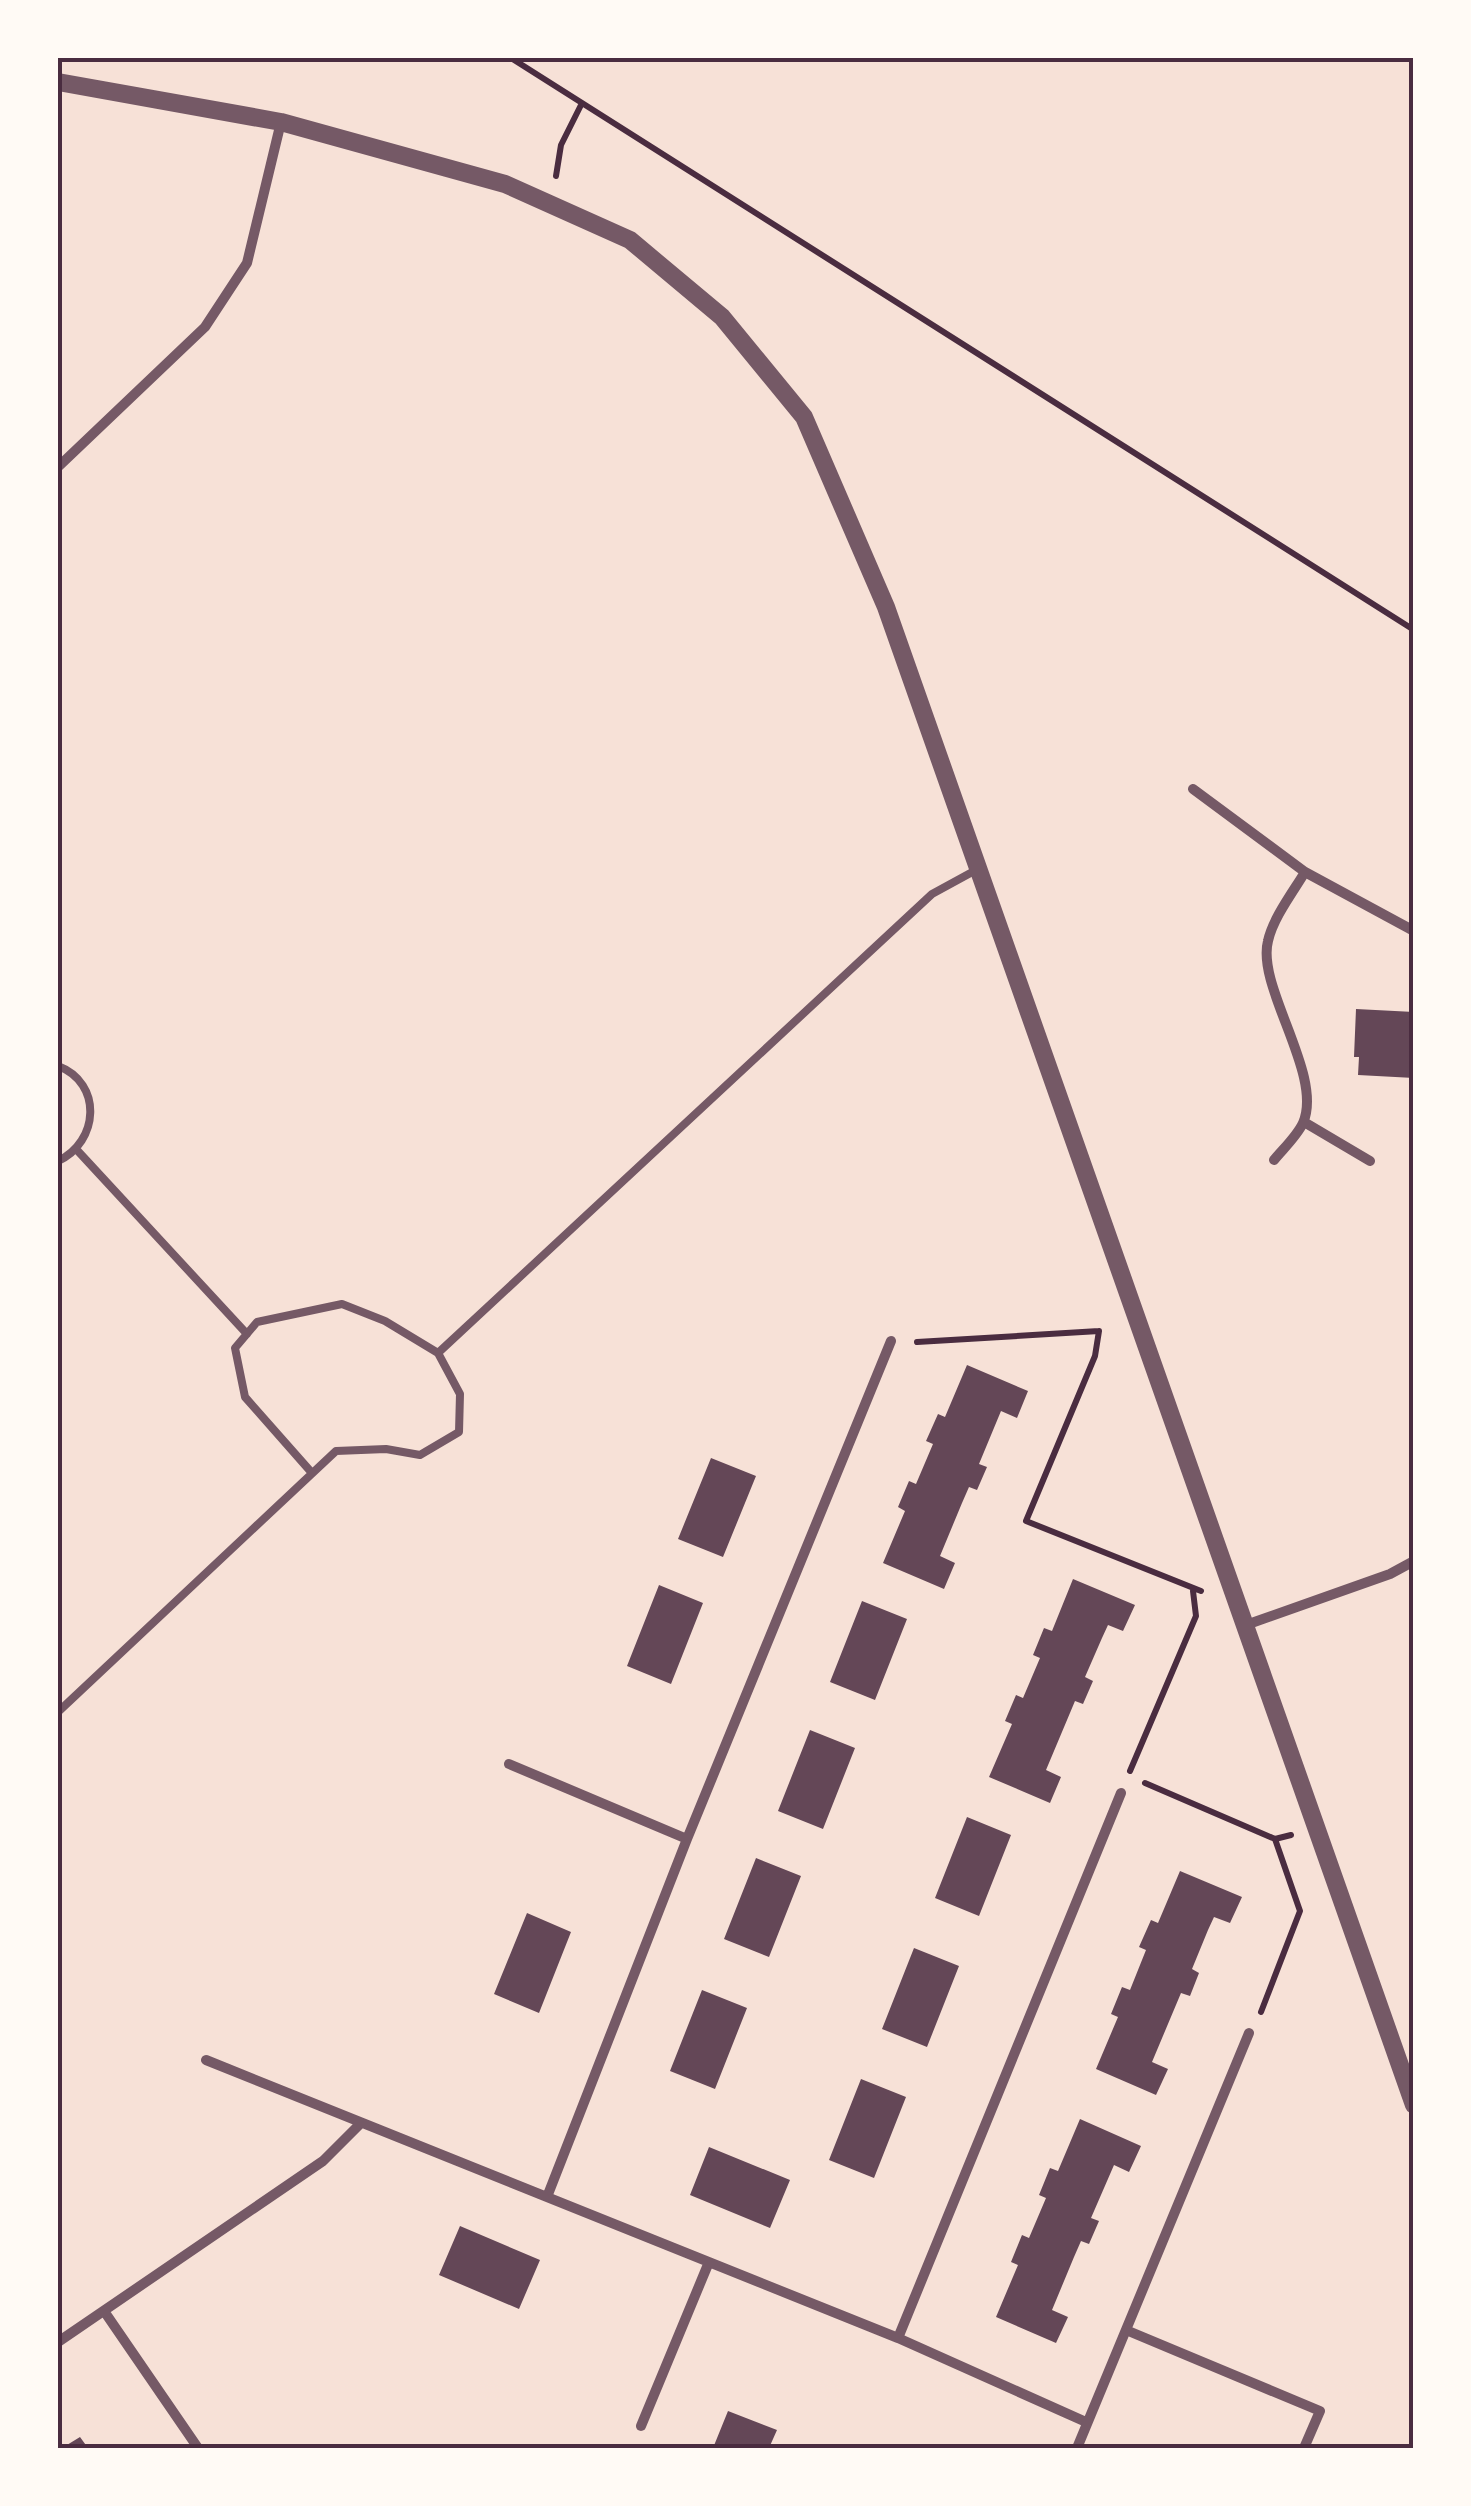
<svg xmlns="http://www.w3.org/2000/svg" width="1471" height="2506" viewBox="0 0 1471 2506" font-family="'DejaVu Sans',sans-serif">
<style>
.building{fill:#644757}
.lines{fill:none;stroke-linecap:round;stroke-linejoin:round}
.path{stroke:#4a2c40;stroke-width:6}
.service{stroke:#755966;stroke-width:8}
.minor{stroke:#755966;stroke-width:10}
.tertiary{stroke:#755966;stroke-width:18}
.neatline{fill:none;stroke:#4a2c40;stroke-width:4}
</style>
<rect width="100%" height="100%" fill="#f7e1d7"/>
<!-- building -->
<path class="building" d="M1356,1009L1414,1012V1078L1358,1075L1359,1057H1354Z
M967,1365L1028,1391L1017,1418L1001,1411L979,1464L987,1467L977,1490L969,1487L962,1503L940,1556L955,1563L944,1589L883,1563L905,1511L898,1507L909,1481L916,1484L933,1444L926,1441L938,1414L945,1417Z
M711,1458L756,1476L723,1557L678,1539Z
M1073,1579L1135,1605L1123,1631L1108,1625L1102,1638L1085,1677L1093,1681L1083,1704L1075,1701L1046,1770L1061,1777L1050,1803L989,1777L1012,1724L1005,1721L1016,1695L1023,1698L1040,1658L1033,1655L1044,1628L1052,1631Z
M659,1585L703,1603L671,1684L627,1666Z
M862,1601L907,1619L875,1700L830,1682Z
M810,1730L855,1748L823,1829L778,1811Z
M967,1817L1011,1835L979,1916L935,1898Z
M756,1858L801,1876L769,1957L724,1939Z
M1180,1871L1242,1897L1230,1923L1214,1917L1208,1930L1192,1969L1199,1973L1190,1996L1181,1993L1152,2062L1168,2069L1156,2095L1096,2069L1118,2017L1111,2014L1122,1987L1130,1990L1146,1950L1139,1947L1151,1920L1158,1923Z
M527,1913L571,1932L539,2013L494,1994Z
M914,1948L959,1966L927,2047L882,2029Z
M702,1990L747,2008L715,2089L670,2071Z
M861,2079L906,2097L874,2178L829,2160Z
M1080,2119L1141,2146L1129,2172L1114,2165L1091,2218L1099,2221L1089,2244L1081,2241L1074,2257L1052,2310L1068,2317L1056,2343L996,2317L1018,2265L1011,2262L1022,2235L1029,2238L1046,2198L1039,2195L1050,2168L1058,2171Z
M709,2147L790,2180L770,2228L690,2195Z
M460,2226L540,2260L519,2309L439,2275Z
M728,2411L777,2430L769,2448H713Z
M80,2437L88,2448H62Z"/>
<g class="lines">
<!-- path -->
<path class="path" d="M511,58L1414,630
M556,176L561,145L582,103
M1099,1331L1095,1356L1026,1521L1201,1591
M917,1342L1099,1331
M1130,1771L1196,1616L1193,1591
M1145,1783L1275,1839L1291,1835
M1261,2012L1300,1911L1275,1839"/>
<!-- service -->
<path class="service" d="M58,1066C103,1083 99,1142 58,1161
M76,1149L247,1334
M312,1473L245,1397L235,1348L257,1322L342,1304L385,1321L438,1353
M58,1712L336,1451L386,1449L420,1455L459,1432L460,1394L438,1353L932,894L976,870"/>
<!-- minor -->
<path class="minor" d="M58,467L205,327L247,263L281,122
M1193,789L1305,872L1414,931
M1304,1122L1370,1161
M1274,1160C1283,1149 1297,1136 1303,1123C1324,1075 1256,987 1268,941C1273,918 1293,892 1305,872
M1243,1626L1390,1574L1414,1561
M509,1764L687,1839
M206,2060L898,2338L1086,2422
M547,2197L687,1839L891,1341
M104,2311L198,2448
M1126,2330L1320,2411L1304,2448
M898,2338L1121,1793
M58,2342L323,2161L361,2123
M641,2426L709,2262
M1077,2448L1249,2033"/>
<!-- tertiary -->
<path class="tertiary" d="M58,82L281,122L505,184L630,240L722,317L804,417L886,607L1414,2105"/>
</g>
<!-- border -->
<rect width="1471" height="2506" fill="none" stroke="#fffaf5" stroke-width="120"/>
<rect x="60" y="60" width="1351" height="2386" class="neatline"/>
</svg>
